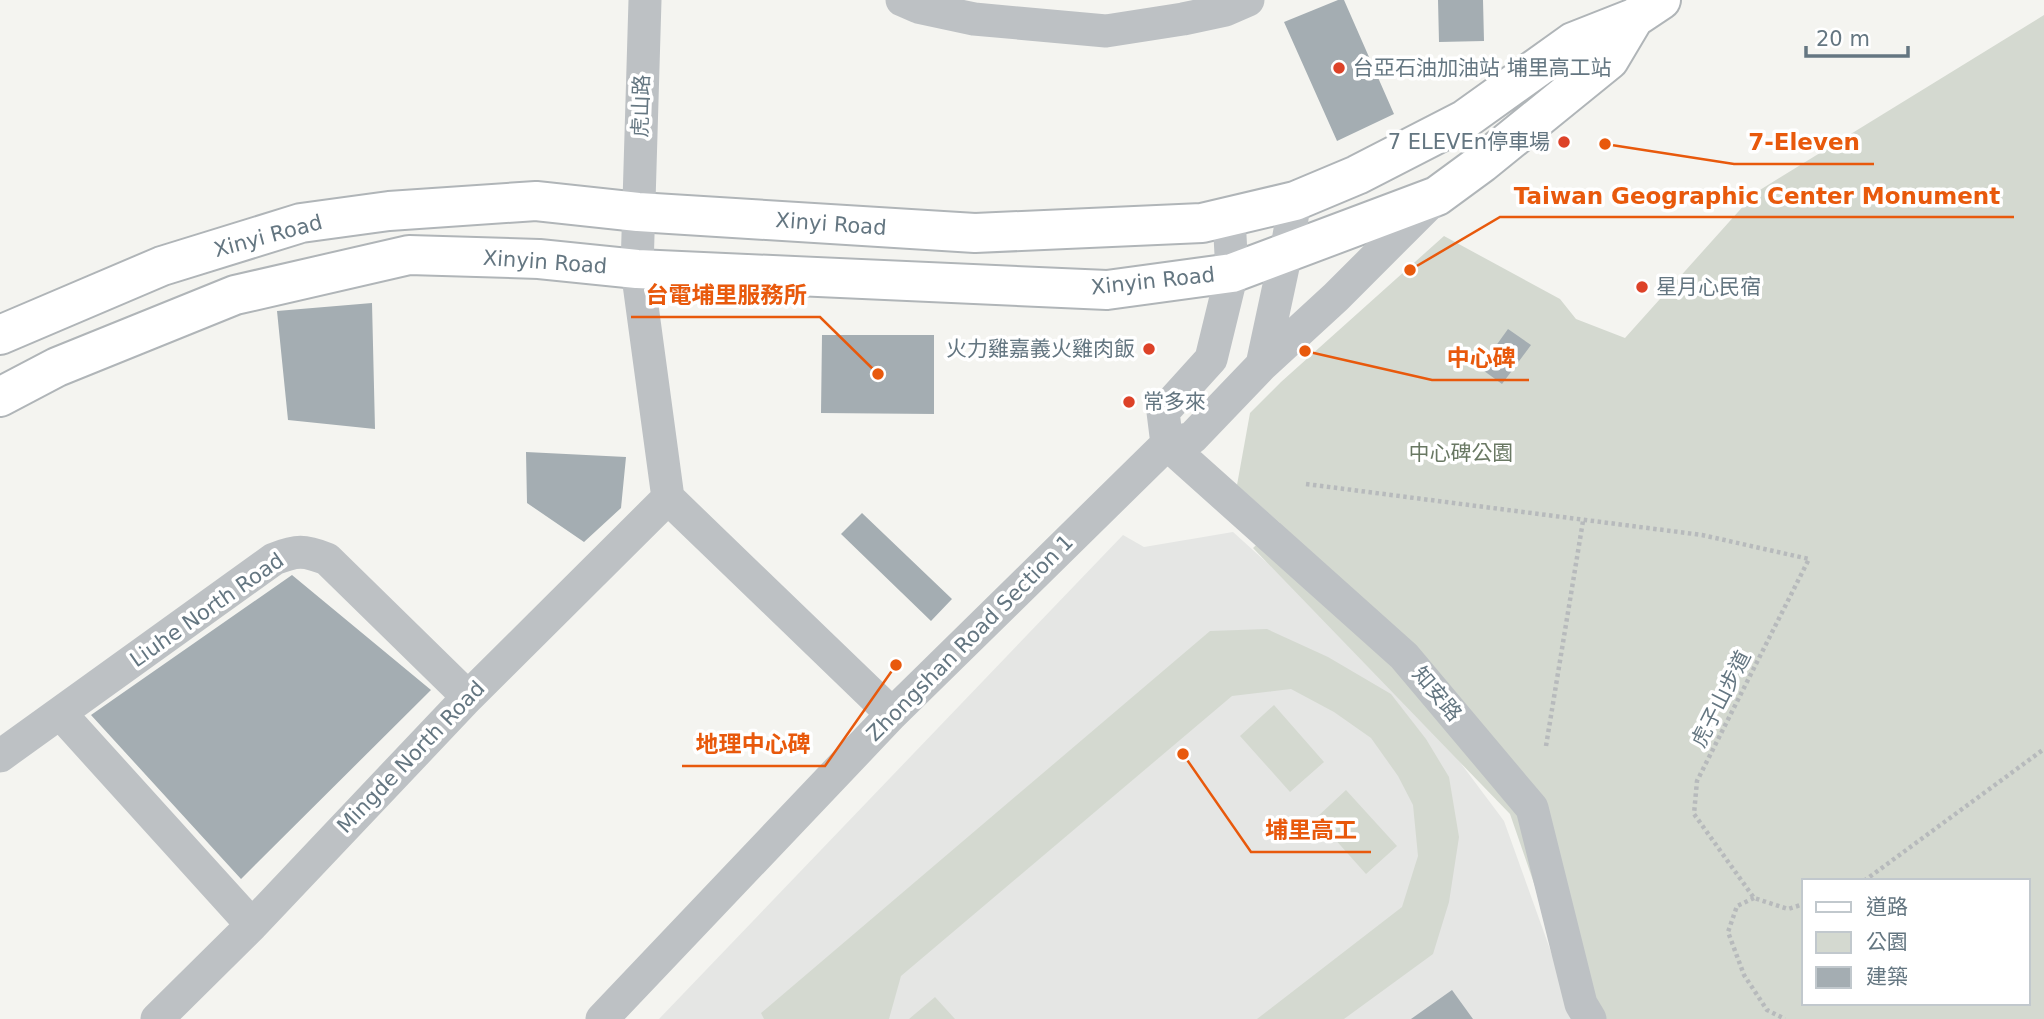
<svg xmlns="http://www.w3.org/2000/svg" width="2044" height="1019" viewBox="0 0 2044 1019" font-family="'DejaVu Sans','Noto Sans TC',sans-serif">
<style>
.built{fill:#e5e6e4}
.green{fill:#d4d9d0;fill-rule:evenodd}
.building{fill:#a4adb2}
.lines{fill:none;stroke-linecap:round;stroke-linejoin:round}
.major-casing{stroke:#b0b5b8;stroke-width:42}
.path{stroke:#b7babc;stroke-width:4.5;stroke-dasharray:3.5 3.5;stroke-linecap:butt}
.minor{stroke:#bdc1c4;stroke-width:33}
.major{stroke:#fff;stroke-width:38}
.poi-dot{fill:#dd4228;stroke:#fff;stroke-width:2.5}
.labels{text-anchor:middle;stroke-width:7;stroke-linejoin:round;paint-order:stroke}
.poi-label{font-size:21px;fill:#647681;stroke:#fff;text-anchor:start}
.street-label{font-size:21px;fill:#647681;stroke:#fff}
.park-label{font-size:21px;fill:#697863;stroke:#fff}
.leader{fill:none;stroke:#e8590c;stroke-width:2.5}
.callout-dot{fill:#e8590c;stroke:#fff;stroke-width:2.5}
.callout-label{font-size:23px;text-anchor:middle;font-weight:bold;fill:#e8590c;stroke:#fff;stroke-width:7;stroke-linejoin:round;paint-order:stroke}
</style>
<rect width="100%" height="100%" fill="#f4f4f0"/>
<!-- built -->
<path class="built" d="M1233,532L1403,686L1504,821L1575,1019H659L1123,535L1144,547Z"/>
<!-- green -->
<path class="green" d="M2044,15V1019H1581L1510,814L1253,548L1280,523L1237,485L1250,413L1281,382L1444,236L1560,299L1576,319L1625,338L1755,193ZM1804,881H2028V1003H1804Z
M1267,629L1328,657L1391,694L1426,739L1449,777L1459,837L1449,902L1433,954L1344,1019H1257L1402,907L1418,856L1413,805L1398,776L1371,738L1334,712L1291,689L1232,696L901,976L889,1019H764L761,1013L1210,631Z
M1274,705L1324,762L1290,792L1240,736Z
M1346,790L1397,846L1366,874L1316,818Z
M935,997L955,1019H909Z"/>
<!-- building -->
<path class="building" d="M1338,0H1344L1394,114L1337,141L1284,22Z
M1438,0H1483L1484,41L1439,42Z
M372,303L375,429L288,420L277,311Z
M1508,329L1531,345L1502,384L1480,368Z
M822,335H934V414L821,413Z
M526,452L626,457L621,508L584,542L527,503Z
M862,513L952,599L931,621L841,534Z
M292,575L431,690L241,879L91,715Z
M1452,990L1473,1019H1411Z"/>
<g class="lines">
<!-- major casing -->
<g class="major-casing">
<path id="major" d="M0,335L162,266L301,223L389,211L536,201L638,212L975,233L1202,223L1295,201L1357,175L1464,120L1573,42L1634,18L1661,0
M0,397L57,367L235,295L409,255L539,259L637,269L1107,290L1232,273L1437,196L1482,163L1609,60L1634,18"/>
</g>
<!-- path -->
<path class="path" d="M1306,484L1702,535L1809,559L1697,781L1694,814L1754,898L1788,909L1804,904
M1546,746L1583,521
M1864,881L2044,749
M1754,898L1737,906L1728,932L1744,975L1767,1010L1785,1019"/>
<!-- minor -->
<path class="minor" d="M645,0L637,269L668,498L892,714
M902,0L918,7L974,19L1106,31L1183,19L1225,10L1248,0
M1262,365L1286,253L1295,201
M1167,444L1404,656L1532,808L1581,1004L1590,1019
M1167,444L1163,412L1211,359L1232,273L1229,217
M60,713L252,925
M0,756L274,559C297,550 304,550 327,559L468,697
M157,1019L252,925L468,697L668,498
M602,1019L892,714L1167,444L1192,438L1262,365L1336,297L1435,198"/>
<!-- major -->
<use href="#major" class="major"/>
</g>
<!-- markers -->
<g class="poi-dot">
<circle cx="1339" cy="68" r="7"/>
<circle cx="1564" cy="142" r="7"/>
<circle cx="1642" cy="287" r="7"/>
<circle cx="1149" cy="349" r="7"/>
<circle cx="1129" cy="402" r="7"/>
</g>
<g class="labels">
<!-- poi labels -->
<g class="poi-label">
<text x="1353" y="75">台亞石油加油站 埔里高工站</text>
<text x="1550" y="149" text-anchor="end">7 ELEVEn停車場</text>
<text x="1656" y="294">星月心民宿</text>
<text x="1135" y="356" text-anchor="end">火力雞嘉義火雞肉飯</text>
<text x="1143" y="409">常多來</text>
</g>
<!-- street labels -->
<g class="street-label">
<text transform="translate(641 106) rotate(-88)" y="7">虎山路</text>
<text transform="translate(831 224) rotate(4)" y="7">Xinyi Road</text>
<text transform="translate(268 236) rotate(-15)" y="7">Xinyi Road</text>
<text transform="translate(545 262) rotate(4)" y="7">Xinyin Road</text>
<text transform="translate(1153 281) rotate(-6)" y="7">Xinyin Road</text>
<text transform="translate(207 610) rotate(-35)" y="7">Liuhe North Road</text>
<text transform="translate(970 638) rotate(-45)" y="7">Zhongshan Road Section 1</text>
<text transform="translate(1437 694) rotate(50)" y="7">知安路</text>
<text transform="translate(1721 699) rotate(-63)" y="7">虎子山步道</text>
<text transform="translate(411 757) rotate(-46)" y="7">Mingde North Road</text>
</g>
<!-- park labels -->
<g class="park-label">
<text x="1461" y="460">中心碑公園</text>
</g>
</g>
<!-- callouts -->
<path class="leader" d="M1605 144L1734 164H1874M1410 270L1500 217H2014M878 374L820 317H631M1305 351L1432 380H1529M896 665L825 766H682M1183 754L1251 852H1371"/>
<g class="callout-dot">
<circle cx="1605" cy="144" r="7"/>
<circle cx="1410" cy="270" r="7"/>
<circle cx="878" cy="374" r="7"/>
<circle cx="1305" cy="351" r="7"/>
<circle cx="896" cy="665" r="7"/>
<circle cx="1183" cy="754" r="7"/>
</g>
<g class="callout-label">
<text x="1804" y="150">7-Eleven</text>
<text x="1757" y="204">Taiwan Geographic Center Monument</text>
<text x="726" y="303">台電埔里服務所</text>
<text x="1481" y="366">中心碑</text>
<text x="753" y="752">地理中心碑</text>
<text x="1311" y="838">埔里高工</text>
</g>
<!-- legend -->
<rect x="1802" y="879" width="228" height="126" fill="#ffffff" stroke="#c1c8cd" stroke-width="2"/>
<rect x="1816" y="902" width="35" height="10" fill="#ffffff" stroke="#c1c8cd" stroke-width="2"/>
<text x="1866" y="914" font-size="21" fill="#647681">道路</text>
<rect x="1816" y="932" width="35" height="21" fill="#d4d9d0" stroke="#c1c8cd" stroke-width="2"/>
<text x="1866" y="949" font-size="21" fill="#647681">公園</text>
<rect x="1816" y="967" width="35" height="21" fill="#a4adb2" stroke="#c1c8cd" stroke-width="2"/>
<text x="1866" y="984" font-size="21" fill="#647681">建築</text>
<!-- scale -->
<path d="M1806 46v10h102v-10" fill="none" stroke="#647681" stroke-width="3.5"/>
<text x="1816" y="46" font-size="21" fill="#647681" stroke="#ffffff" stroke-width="5" paint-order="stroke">20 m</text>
</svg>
